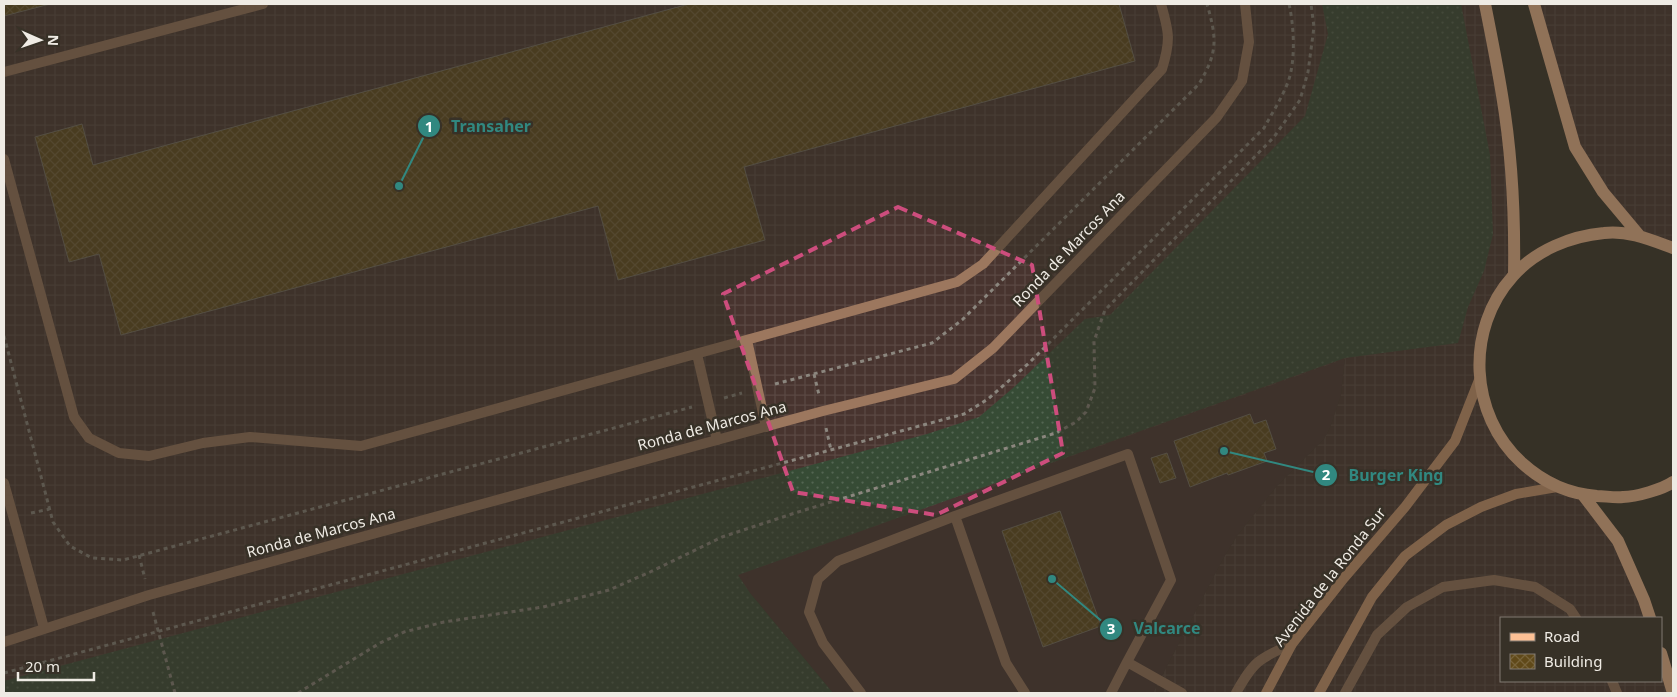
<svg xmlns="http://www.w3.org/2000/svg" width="1677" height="697" viewBox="0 0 1677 697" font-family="'Noto Sans',sans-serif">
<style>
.commercial{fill:#483432}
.industrial{fill:url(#industrial-grid)}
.grass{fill:url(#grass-dots)}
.building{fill:url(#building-cross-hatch);stroke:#777165}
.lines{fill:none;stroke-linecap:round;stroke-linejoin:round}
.path{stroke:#8b867e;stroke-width:3;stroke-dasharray:4 4;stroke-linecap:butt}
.service{stroke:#9c775e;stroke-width:10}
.minor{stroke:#9c775e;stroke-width:10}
.secondary{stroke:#d89e74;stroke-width:10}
.primary{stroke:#fcc095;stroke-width:12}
.marked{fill:none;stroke:#cd4d7d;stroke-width:4;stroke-dasharray:10 6;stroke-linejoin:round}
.labels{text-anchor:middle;stroke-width:5;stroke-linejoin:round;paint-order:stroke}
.street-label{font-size:15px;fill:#efebe4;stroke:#373127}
.leader{fill:none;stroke:#318880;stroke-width:2}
.callout-dot{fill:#318880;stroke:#373127;stroke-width:2}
.mark-label{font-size:15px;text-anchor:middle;font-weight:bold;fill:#fff}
.callout-label{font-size:16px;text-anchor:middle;font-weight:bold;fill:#318880;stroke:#373127;stroke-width:5;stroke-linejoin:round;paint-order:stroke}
</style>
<defs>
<pattern id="industrial-grid" width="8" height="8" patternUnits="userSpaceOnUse" patternTransform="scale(1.25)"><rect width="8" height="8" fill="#48342f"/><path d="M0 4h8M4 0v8" fill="none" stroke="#5a4843"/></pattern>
<pattern id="grass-dots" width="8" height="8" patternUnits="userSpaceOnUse" patternTransform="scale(1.25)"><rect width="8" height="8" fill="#364b35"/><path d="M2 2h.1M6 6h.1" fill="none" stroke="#536552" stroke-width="1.8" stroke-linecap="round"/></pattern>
<pattern id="building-cross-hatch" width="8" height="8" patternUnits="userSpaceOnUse" patternTransform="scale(1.25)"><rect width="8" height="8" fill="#604919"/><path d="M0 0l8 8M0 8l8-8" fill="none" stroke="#77633a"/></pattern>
</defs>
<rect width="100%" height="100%" fill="#373127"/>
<!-- commercial -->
<path class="commercial" d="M1345,358L1341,395L1330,428L1324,439L1277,486L1237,536L1223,559L1153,693H833L750,593L737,575Z"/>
<!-- industrial -->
<path class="industrial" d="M4,4H1485L1502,96L1514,275L1490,312L1479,380L1513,454L1583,495L1618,541L1650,618H1501V681H1661V653L1673,693H1153L1223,559L1237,536L1277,486L1324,439L1330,428L1341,395L1345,359L738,575L750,593L4,693Z
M1534,4H1673V248L1639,235L1575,147Z"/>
<!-- grass -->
<path class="grass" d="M1322,4H1461L1490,155L1493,234L1484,271L1468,307L1458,343L1345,358L738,575L750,593L833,693H4V681L927,434L979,417L1013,388L1085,319L1110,315L1305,116L1328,34Z"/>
<!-- building -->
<path class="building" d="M4,4H50L4,16Z
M689,4H1119L1135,61L744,167L765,240L618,280L598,206L121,335L99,254L69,262L35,137L82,124L93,165Z
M1250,414L1254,424L1266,420L1276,449L1264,453L1267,461L1228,475L1227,473L1190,487L1174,441Z
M1167,453L1176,478L1160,483L1151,458Z
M1060,511L1101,626L1043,647L1002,531Z"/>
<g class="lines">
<!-- path -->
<path class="path" d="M4,336L53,522L70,546L92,558L123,560L692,407
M814,374L819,395
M775,384L932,343L962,320L1199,84C1218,52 1217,39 1207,4
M724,398L742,393
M826,428L831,450
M31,513L50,509
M139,555L145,579
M153,612L175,693
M4,673L964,414L988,399L1029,363L1264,128C1272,113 1282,98 1288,82C1296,60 1294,26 1289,4
M298,693L380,643L404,632L444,622L543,607L609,590L650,572L722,537L795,513L1056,433L1076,422L1086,412L1095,388L1094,341L1105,310L1274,137L1300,100L1308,72L1314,27L1311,4"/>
<!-- service -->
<path class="service" d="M4,72L263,4
M4,159L74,417L89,438L119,453L149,456L203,443L250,437L361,446L957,282L983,264L1162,69C1171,40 1169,32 1161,4
M747,340L766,427
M697,354L717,440
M955,516L1006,663L1025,693
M1612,681L1617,693
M861,693L823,643L809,612L818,579L838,561L955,516L1128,454L1171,580L1127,662
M1111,693L1127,662L1182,693
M1236,693C1253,662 1259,658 1292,644
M1345,693L1377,635L1407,607L1443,587L1494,580L1535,587L1570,609L1576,618"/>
<!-- minor -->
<path class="minor" d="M4,483L44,628
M4,642L149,595L823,411L954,379L993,348L1217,117L1242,81L1249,42L1245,4"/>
<!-- secondary -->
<path class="secondary" d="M1266,693L1292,644L1344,578L1405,507L1455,441L1479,380
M1319,693L1372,597L1405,556L1446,525L1481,507L1516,494L1557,487"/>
<!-- primary -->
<path class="primary" d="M1485,4C1491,34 1497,64 1502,95C1512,154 1515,215 1514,275
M1534,4L1575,147L1603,192L1639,235
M1673,248C1651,240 1628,230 1604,233C1571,236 1536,250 1513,276C1465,329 1469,415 1522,463C1543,482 1569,494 1597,496C1605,496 1614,498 1623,497C1636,497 1663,489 1673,482
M1583,495L1618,541L1644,600L1650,618
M1661,653L1673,693"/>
</g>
<!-- marked area -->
<path d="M0 0H1677V697H0ZM898,207L1032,265L1063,453L936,515L793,492L723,294Z" fill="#373127" fill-opacity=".55" fill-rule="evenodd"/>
<path class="marked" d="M898,207L1032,265L1063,453L936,515L793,492L723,294Z"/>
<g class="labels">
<!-- street labels -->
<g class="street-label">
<text transform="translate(1069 249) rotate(-46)" y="5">Ronda de Marcos Ana</text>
<text transform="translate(712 426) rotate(-15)" y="5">Ronda de Marcos Ana</text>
<text transform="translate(321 533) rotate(-15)" y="5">Ronda de Marcos Ana</text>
<text transform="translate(1330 577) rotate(-52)" y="5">Avenida de la Ronda Sur</text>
</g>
</g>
<!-- callouts -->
<path class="leader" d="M399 186L429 126M1224 451L1326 475M1052 579L1111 629"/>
<g class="callout-dot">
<circle cx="399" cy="186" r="5"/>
<circle cx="1224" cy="451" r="5"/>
<circle cx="1052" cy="579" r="5"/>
<circle cx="429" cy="126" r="12"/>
<circle cx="1326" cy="475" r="12"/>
<circle cx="1111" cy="629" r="12"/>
</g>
<g class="mark-label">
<text x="429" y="132">1</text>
<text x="1326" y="480">2</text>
<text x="1111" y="634">3</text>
</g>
<g class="callout-label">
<text x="491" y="132">Transaher</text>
<text x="1396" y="481">Burger King</text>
<text x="1167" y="634">Valcarce</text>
</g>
<!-- border -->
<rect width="1677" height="697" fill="none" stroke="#efebe4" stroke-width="10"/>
<!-- legend -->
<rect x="1500" y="617" width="162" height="65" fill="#373127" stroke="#817b73"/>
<rect x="1510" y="633" width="25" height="8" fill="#fcc095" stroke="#817b73"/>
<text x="1544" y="642" font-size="15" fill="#efebe4">Road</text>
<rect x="1510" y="654" width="25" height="15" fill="url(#building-cross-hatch)" stroke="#817b73"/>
<text x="1544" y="667" font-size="15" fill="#efebe4">Building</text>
<!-- north arrow -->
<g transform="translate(40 40) rotate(92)" stroke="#373127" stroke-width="4" paint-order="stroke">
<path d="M0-4L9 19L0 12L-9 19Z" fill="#efebe4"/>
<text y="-8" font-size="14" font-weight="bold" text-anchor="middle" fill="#efebe4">N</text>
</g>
<!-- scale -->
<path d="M18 672v8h76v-8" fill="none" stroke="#efebe4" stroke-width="2.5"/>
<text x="25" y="672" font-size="15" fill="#efebe4" stroke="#373127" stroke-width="4" paint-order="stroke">20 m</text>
</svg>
